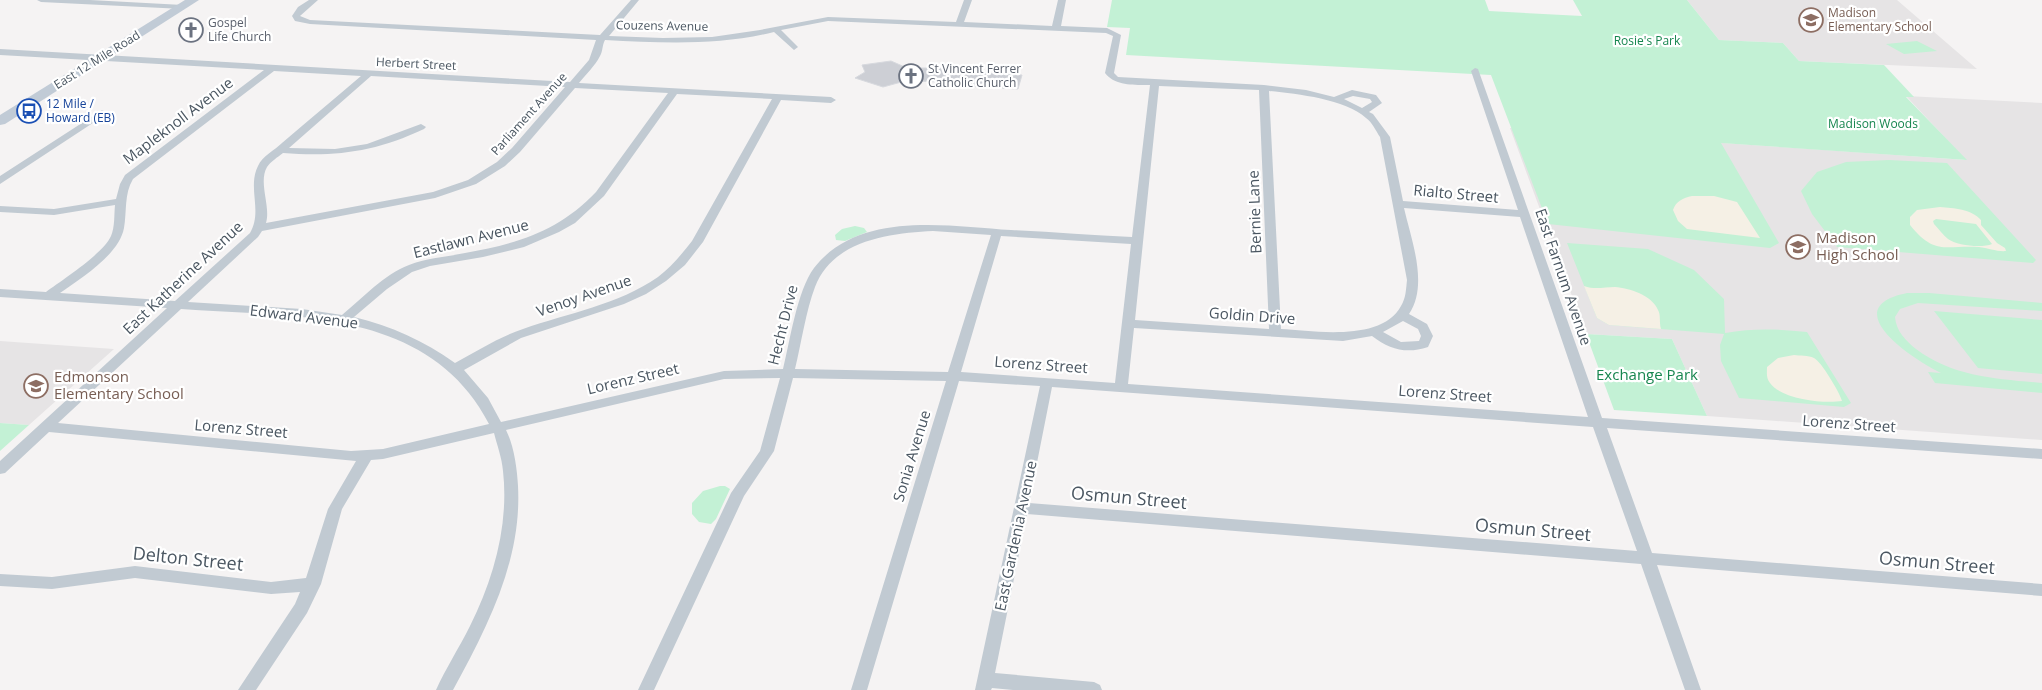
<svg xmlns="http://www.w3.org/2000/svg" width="2042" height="690" viewBox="0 0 2042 690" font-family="'Open Sans',sans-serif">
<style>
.education{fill:#e6e4e5}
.green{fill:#c3f1d5}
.sand{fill:#f5f0e5;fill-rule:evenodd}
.building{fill:#cdcfd5;stroke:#d7d9de}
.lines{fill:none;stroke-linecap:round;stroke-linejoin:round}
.street{fill:#c1cad2;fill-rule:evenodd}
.secondary{fill:#c1cbd6;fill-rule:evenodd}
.labels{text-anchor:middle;stroke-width:4.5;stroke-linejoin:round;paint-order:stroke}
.far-education-label{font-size:12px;fill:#785e54;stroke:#fff;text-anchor:start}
.far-worship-label{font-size:12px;fill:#5b616d;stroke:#fff;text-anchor:start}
.far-street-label{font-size:12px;fill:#4a5661;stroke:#fff}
.far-park-label{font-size:12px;fill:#17864f;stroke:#fff}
.far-transit-label{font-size:12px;fill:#164399;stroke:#fff;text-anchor:start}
.street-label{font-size:15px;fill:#4a5661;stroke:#fff}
.education-label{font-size:15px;fill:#785e54;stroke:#fff;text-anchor:start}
.park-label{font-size:15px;fill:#17864f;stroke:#fff}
.near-street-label{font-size:18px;fill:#4a5661;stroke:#fff}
</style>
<rect width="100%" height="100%" fill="#f5f3f3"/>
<!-- education -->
<path class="education" d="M1687,0H1897L1977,69L1799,61L1783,43L1719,40Z
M1906,96L2042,103V440L1707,416L1672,339L1586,334L1510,128L1966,160Z
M0,341L114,349L29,425L0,423Z"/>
<!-- green -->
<path class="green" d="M1112,0H1485L1489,11L1582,16L1573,0H1687L1719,40L1783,43L1799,61L1884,65L1914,97H1906L1967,160L1721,143L1779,243L1770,248L1548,224L1491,75L1126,55L1130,28L1107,27Z
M1917,41L1937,51L1904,54L1886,44Z
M1889,160L1947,163L2036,260L2033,263L1837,247L1812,214L1801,191L1817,172L1846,162Z
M855,226L864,228L867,232L845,241L836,240L835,235L842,229Z
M1567,243L1648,249L1694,270L1724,299L1725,333C1753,328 1779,329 1807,332L1851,403L1844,407L1739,398L1721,361L1720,345L1724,334L1609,325L1597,318Z
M1907,293H1929L2042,303V311L1918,303L1900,309L1895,317C1896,331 1906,341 1916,349C1953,377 1998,379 2042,383V393L1935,383L1928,372L1941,373C1914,360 1834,308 1907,293Z
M1934,311L2042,320V374L1978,368Z
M1586,334L1672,339L1707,416L1614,410Z
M0,423L29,425L0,451Z
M720,486H725L730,489L716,519L711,524L699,522L692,514V503L703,491Z"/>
<!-- sand -->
<path class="sand" d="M1692,196H1714L1737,202L1760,238L1687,229L1678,221L1673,210C1676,201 1683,198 1692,196Z
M1940,207C1954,208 1971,209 1981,220V225L1997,243L2005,248L2006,251C1998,252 1988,248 1979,247C1945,245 1935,256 1910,225V217L1917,210ZM1936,219L1976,224L1992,244C1983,248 1957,246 1948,239C1943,235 1939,229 1934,224L1933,221Z
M1584,286C1595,290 1604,287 1615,287C1629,288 1652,295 1658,310C1661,315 1659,322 1661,329L1609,325L1597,318Z
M1794,355C1800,356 1808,355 1814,358C1821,361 1840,393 1842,401C1823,404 1781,399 1770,383C1766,378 1767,373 1767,367L1778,358Z"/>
<!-- building -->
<path class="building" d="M891,61L907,68H950L949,70H957L956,72L1022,75L1018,89L961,86L942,82L916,81H905L883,87L855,78L865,72L862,65Z"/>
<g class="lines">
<!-- street -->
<path class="street" d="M37,0H90L183,5L187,7L183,9L41,2Z
M309,0H318L300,16L310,20L600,35L631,0H639L609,36L663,38L712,37L760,30L828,17L956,22L964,0H972L964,22L1052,26L1058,0H1066L1061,26L1107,28L1121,35L1114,73L1118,77L1264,85L1306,90L1334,97L1352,90L1376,95L1382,103L1369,112L1373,114L1390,137L1403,201L1518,210L1471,71L1475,68L1478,69L1602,418L2042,449V459L1607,428L1652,553L2042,584V596L1657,565L1701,690H1685L1641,564L1027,514L995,673L1094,682L1100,685L1102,690H1013L992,688L991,690H975L1040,386L959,381L867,690H851L946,381L793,378L774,451L744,496L654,690H638L731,493L760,451L780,378L724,379L506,430C514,446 517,468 518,486C522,560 488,626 453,690H436C446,668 459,648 470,626C494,578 509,524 503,471C502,458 497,445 494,433L383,459L371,460L342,509L321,584L307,613L256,690H238L295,604L300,592L271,594L135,578L52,589L0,586V574L52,577L135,566L271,582L306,578L328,509L356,461L49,432L5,473L0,474V461L167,308L0,297V289L46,292C62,280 103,254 111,236C115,227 114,215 115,205L54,215L0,212V206L54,209L116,199L120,184L125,175L264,70L0,55V49L570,82L589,60L596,40L310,24L295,21L292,16L298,7ZM828,21L1106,33L1113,36L1105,73C1115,86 1134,85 1150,85L1132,237C1092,235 1051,232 1011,230C947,226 859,210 814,268C797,291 790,341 783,369L724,371L501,422L488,398L464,370L521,338L624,304L646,294L666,281L685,265L703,242L781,100L831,103L836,100L831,97L579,83C586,74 595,66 600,56C603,51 602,45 605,40C662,43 718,46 774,32L794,50L798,47L781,30ZM274,71L361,76C335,98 308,121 282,143C275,150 262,156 258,166C247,188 263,211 250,233L175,301L60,293C81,278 119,255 124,228C127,211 124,194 133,179ZM371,76L565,87L512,148L497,162L468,180L433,192L266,223C271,206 258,183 267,167C270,162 278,157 283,153C336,157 375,152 424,129L426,127L421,124L367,144L335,149L289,148ZM1159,86L1259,90L1269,329L1135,320ZM575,88L668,93L596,192C559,231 517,244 465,253C446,257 427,258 409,265C383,275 364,297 342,315L302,309L188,302L258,237L262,231L435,198L476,184L505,166L520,152ZM1269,91C1297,94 1345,99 1366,118C1372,122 1376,131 1380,137L1407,280C1406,289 1406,298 1401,306C1382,342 1314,331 1281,329ZM677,94L772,99L692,241C682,254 671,267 658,277C618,305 568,313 523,329C499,337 477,351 455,363C424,341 392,326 354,317L387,289L412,272L430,266L483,257L524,247L559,232L575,223L604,196ZM1353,96L1370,99L1372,102L1362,108L1344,99ZM1404,208L1520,217L1588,417L1128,384L1134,328L1343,341L1372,336C1390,350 1407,354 1428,347L1433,336L1427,324L1409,314C1429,285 1411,239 1404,208ZM933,231L991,235L948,372L795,369C801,345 806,310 815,287C833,240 890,233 933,231ZM1001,236L1131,244L1115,383L961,372ZM181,309C293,317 429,308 489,424L383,449L351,451L58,423ZM1403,321L1418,329L1421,336L1419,341L1401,342L1383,332ZM1052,387L1593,427L1637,551L1029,503Z
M102,110L107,113L105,115L0,184V176Z"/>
<!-- secondary -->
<path class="secondary" d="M185,0H199L5,124L0,125V115Z"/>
</g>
<!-- icons -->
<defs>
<g id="school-ring" transform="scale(1.25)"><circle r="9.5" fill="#fff" stroke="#8d6e63" stroke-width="1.5"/><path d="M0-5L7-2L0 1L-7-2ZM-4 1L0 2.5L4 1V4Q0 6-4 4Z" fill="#8d6e63"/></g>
<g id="church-ring" transform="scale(1.25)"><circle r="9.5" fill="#fff" stroke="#6b7280" stroke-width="1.5"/><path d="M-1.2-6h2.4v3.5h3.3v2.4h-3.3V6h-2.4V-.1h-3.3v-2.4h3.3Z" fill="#6b7280"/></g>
<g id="bus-ring" transform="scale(1.25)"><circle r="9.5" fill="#fff" stroke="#1a4fb4" stroke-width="1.5"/><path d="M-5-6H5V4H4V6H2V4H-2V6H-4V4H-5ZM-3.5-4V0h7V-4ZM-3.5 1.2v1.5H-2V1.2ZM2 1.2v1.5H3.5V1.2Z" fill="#1a4fb4"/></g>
</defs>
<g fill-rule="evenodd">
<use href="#school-ring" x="1811" y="20"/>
<use href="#church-ring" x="191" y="30"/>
<use href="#church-ring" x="911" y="76"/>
<use href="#bus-ring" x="29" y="111"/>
<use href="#school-ring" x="1798" y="247"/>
<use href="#school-ring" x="36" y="386"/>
</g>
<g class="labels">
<!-- far-education labels -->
<g class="far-education-label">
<text x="1828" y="17">Madison<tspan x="1828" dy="14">Elementary School</tspan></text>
</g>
<!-- far-worship labels -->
<g class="far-worship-label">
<text x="208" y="27">Gospel<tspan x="208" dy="14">Life Church</tspan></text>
<text x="928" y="73">St Vincent Ferrer<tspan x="928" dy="14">Catholic Church</tspan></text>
</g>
<!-- far-street labels -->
<g class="far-street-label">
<text transform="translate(662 26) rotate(1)" y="4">Couzens Avenue</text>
<text transform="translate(97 60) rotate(-32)" y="4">East 12 Mile Road</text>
<text transform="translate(416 64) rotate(3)" y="4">Herbert Street</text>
<text transform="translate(529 114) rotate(-48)" y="4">Parliament Avenue</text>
</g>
<!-- far-park labels -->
<g class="far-park-label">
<text x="1647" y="45">Rosie's Park</text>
<text x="1873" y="128">Madison Woods</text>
</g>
<!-- far-transit labels -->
<g class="far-transit-label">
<text x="46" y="108">12 Mile /<tspan x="46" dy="14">Howard (EB)</tspan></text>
</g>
<!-- street labels -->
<g class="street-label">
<text transform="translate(178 121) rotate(-37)" y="5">Mapleknoll Avenue</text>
<text transform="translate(1456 194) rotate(5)" y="5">Rialto Street</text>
<text transform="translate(1255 212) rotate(-92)" y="5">Bernie Lane</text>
<text transform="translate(471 239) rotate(-14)" y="5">Eastlawn Avenue</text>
<text transform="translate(1563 277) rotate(71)" y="5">East Farnum Avenue</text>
<text transform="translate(183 278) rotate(-43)" y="5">East Katherine Avenue</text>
<text transform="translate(584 296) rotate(-19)" y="5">Venoy Avenue</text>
<text transform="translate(1252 316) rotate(4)" y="5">Goldin Drive</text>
<text transform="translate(304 317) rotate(7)" y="5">Edward Avenue</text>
<text transform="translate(783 325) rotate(-76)" y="5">Hecht Drive</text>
<text transform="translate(1041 365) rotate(4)" y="5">Lorenz Street</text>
<text transform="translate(633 379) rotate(-13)" y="5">Lorenz Street</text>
<text transform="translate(1445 394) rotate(4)" y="5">Lorenz Street</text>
<text transform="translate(1849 424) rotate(4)" y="5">Lorenz Street</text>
<text transform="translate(241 429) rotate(5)" y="5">Lorenz Street</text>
<text transform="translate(912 456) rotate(-73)" y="5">Sonia Avenue</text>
<text transform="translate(1016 536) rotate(-78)" y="5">East Gardenia Avenue</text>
</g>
<!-- education labels -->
<g class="education-label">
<text x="1816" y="243">Madison<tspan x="1816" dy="17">High School</tspan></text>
<text x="54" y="382">Edmonson<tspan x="54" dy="17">Elementary School</tspan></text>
</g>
<!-- park labels -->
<g class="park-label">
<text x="1647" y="380">Exchange Park</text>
</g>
<!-- near-street labels -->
<g class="near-street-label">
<text transform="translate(1129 498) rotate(5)" y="6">Osmun Street</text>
<text transform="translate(1533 530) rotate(5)" y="6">Osmun Street</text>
<text transform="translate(188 559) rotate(6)" y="6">Delton Street</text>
<text transform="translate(1937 563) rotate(5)" y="6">Osmun Street</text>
</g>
</g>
</svg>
